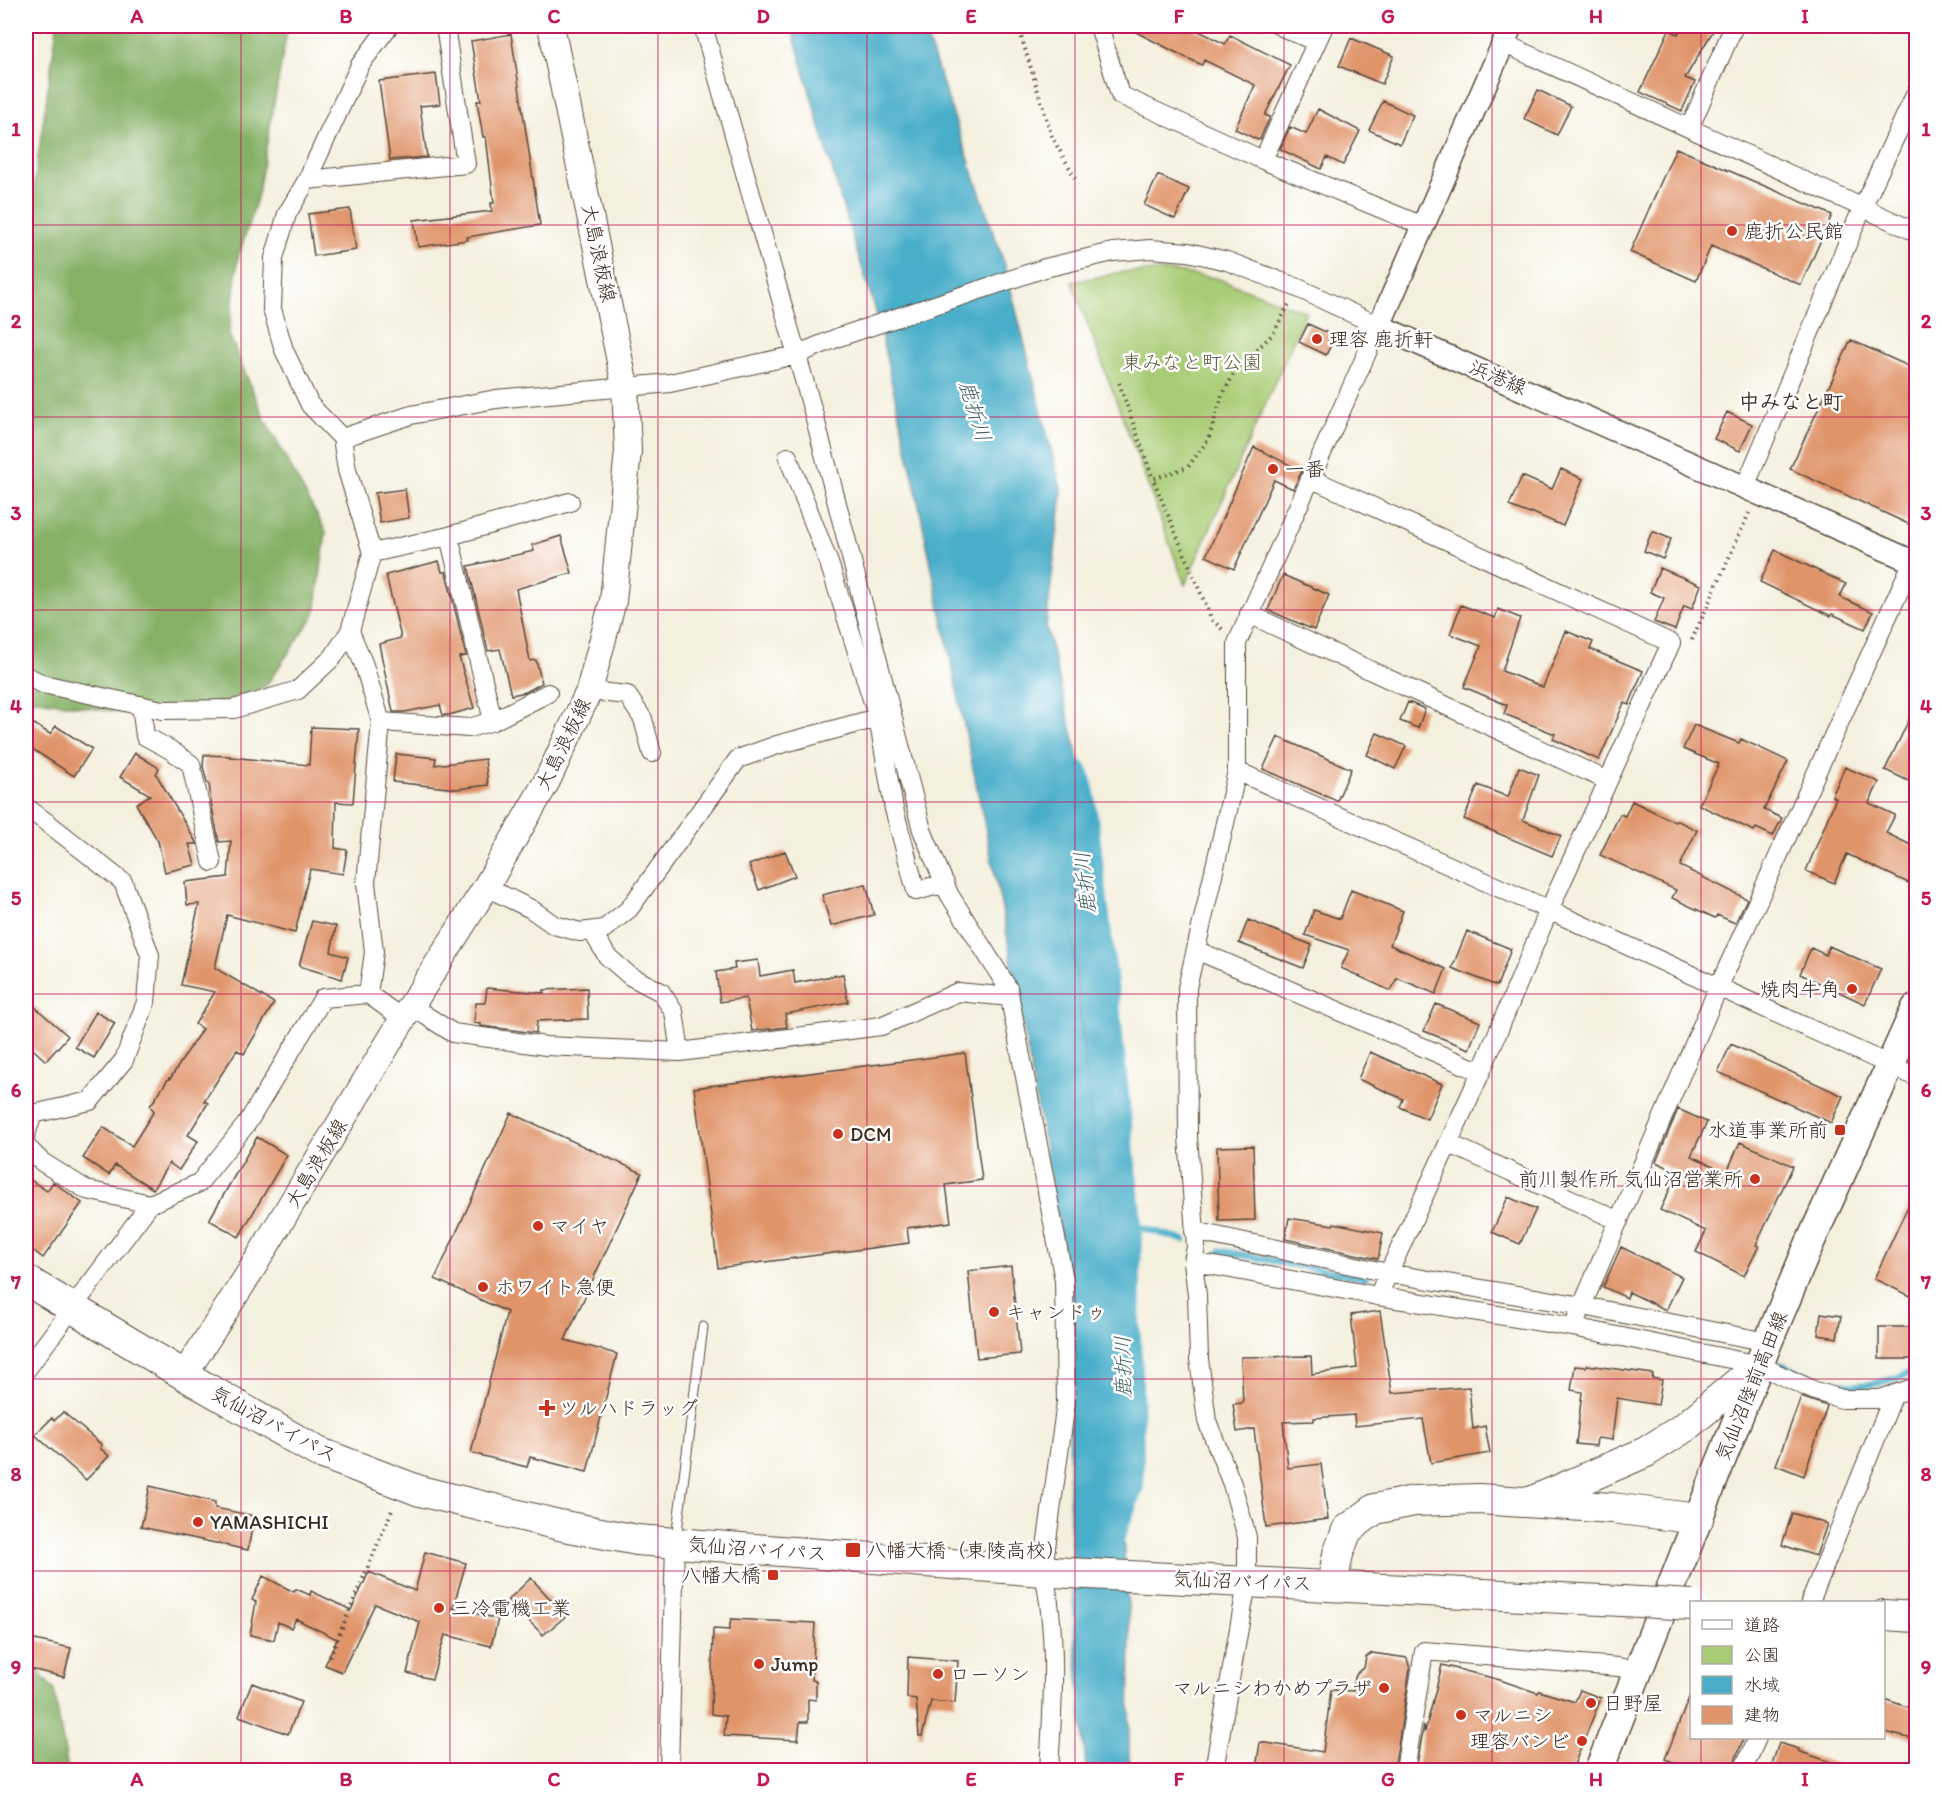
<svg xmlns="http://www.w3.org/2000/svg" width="1942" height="1796" viewBox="0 0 1942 1796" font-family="Itim,'Klee One',sans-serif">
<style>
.green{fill:#a8cc75;stroke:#727b4a;stroke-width:1.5}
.forest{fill:#86b066;stroke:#606d42;stroke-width:1.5}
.water{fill:#4aaec9;stroke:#426c74;stroke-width:1.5}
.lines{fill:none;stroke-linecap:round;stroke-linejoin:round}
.stream{stroke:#4aaec9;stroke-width:7}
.river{stroke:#4aaec9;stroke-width:40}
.building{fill:#e0946a}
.service-casing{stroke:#57483b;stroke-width:11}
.minor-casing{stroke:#57483b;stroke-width:20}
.tertiary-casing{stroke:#57483b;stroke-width:25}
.secondary-casing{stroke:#57483b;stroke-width:28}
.primary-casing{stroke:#57483b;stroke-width:31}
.trunk-casing{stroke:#57483b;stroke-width:32}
.path{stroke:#57483b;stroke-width:4;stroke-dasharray:1.5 4.5;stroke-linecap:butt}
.service{stroke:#fff;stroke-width:9}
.minor{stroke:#fff;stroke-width:18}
.tertiary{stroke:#fff;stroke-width:22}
.secondary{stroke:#fff;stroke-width:26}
.primary{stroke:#fff;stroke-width:28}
.trunk{stroke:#fff;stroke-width:30}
.trunk-bridge-casing{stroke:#57483b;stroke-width:32;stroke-linecap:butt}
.trunk-bridge{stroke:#fff;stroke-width:30}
.grid{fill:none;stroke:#c2185b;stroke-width:1.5;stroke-opacity:0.55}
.poi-dot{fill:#c8321e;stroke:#fff;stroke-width:2}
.labels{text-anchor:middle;stroke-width:5;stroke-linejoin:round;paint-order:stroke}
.poi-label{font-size:20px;fill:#3b2a1e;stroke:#fff;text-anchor:start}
.street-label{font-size:20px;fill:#3b2a1e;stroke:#fff}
.park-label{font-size:20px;fill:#5c5b38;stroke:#fff}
.neighbourhood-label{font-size:21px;font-weight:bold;fill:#3b2a1e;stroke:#fff}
.water-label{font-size:21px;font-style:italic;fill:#415f62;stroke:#fff}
.neatline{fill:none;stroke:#c2185b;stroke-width:2}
.grid-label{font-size:20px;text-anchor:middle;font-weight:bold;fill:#c2185b}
</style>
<rect width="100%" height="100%" fill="#fff"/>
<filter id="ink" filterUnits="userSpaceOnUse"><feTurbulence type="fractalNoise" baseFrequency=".0167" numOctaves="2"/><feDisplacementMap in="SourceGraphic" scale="12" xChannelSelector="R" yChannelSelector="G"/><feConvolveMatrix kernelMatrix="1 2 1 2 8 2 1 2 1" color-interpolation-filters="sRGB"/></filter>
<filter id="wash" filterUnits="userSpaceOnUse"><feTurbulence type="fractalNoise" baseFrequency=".008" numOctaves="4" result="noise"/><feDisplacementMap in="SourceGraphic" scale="24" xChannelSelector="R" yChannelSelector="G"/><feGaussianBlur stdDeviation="1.35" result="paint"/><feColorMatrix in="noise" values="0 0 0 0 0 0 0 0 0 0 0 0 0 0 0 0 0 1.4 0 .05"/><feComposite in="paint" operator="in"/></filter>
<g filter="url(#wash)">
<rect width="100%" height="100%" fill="#f4f0de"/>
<!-- green -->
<path class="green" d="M1169,271L1216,278L1306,312L1185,585L1072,282L1122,272Z"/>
<!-- forest -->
<path class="forest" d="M57,26H288L257,198L238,258L229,334L265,420L326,532L315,614L266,686L177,721L26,698V241Z
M26,1657L54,1690L68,1770H26Z"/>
<!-- water -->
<path class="water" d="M791,26H923L1005,266L1062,493L1046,626L1086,789L1069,906L1111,1303L1120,1497L1130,1635L1129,1770H1086L1075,1635L1069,1494L1070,1420L1062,1243L1005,924L912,472L875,308L845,214Z"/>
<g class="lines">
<!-- stream -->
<path class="stream" d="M1122,1222L1184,1240
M1221,1251L1366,1278
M1782,1365C1838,1389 1859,1394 1916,1370"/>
<!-- river -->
<path class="river" d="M1070,777L1075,794L1097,976L1122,1222L1120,1325L1123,1371L1124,1484L1103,1540L1102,1545"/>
</g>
<g id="blocks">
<!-- building -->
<path class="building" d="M1124,26H1189L1225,44L1230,35L1290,65L1265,115L1270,117L1260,139L1258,140L1235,129L1255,85L1204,60L1202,65L1183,56Z
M1682,26H1716L1685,78L1695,82L1682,111L1640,92L1669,30L1678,34Z
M511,34L540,225L467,237L468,240L418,247L414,220L492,211L491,203H494L486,137H483L477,101H481L471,41Z
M1351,38L1394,56L1382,84L1339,66Z
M436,74L440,104L420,106L427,157L390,160L379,81Z
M1538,90L1571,106L1557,135L1524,119Z
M1383,101L1413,115L1400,144L1369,130Z
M1318,109L1360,131L1343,165L1327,157L1321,169L1280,149L1290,127L1306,134Z
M1676,148L1832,215L1801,285L1711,246L1696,281L1630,252Z
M1158,175L1189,189L1175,219L1144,205Z
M350,209L356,250L314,256L308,214Z
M1308,324L1335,336L1326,355L1299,342Z
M1851,340L1917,370V528L1790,469Z
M1727,412L1752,424L1740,451L1714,439Z
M1254,447L1302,471L1293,489L1274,480L1234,569L1206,556Z
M1561,469L1583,479L1563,526L1531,512L1530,514L1509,506L1522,476L1552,489Z
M405,489L409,518L380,523L375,493Z
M1652,531L1671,539L1663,559L1644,551Z
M561,536L572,573L516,589L530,661L536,660L542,683L526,692L511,695L500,649L488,651L468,566L534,551L532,545Z
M1775,550L1846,584L1840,597L1873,612L1865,629L1832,614L1831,616L1760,582Z
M439,561L442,572H446L466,656L459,657L474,708L449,715H443L440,705L405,712H393L379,644L401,638L386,575Z
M1660,568L1701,585L1692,609L1684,606L1675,630L1654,622L1664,598L1650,592Z
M1283,575L1329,595L1314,630L1268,610Z
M1461,605L1495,618L1498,609L1520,618L1502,671L1543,687L1566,631L1593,642L1590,649L1643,671L1629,705L1624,703L1599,760L1553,739L1555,734L1504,714L1507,705L1464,687L1481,646L1450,634Z
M1408,702L1425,709L1418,728L1400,721Z
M1917,703V785L1885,770Z
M26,719L50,734L56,726L92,749L74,776L26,745Z
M1694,725L1739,743L1741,739L1788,761L1764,810L1782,818L1773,836L1756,828L1754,831L1699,805L1719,764L1683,749Z
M311,727L359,729L353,803L336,802L335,848L347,850L343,874L310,869L295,933L227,915L215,968L274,1003L244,1054L237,1050L204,1101L208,1103L188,1135L198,1141L179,1170L169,1163L153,1189L115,1165L109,1175L83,1158L103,1127L132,1146L154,1111L150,1106L169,1078L170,1079L202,1029L195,1024L215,992L181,985L199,904L187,905L185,882L228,877L231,841L219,842L211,802L209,783H207L203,766L204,755L230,756V757L309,765Z
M1377,733L1406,746L1395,769L1367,755Z
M1278,737L1351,769L1337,801L1263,769Z
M135,753L159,768L156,774L196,842L197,844H189L195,865L165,872L158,841L136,804L150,795L120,777Z
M396,754L436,758L435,765L485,759L488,785L457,789L393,782Z
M1519,767L1539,775L1523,820L1561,836L1552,856L1464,819L1478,785L1508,797Z
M1845,767L1879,782L1869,803L1895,815L1886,833L1917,848V887L1847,854L1834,883L1806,871L1836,798L1832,796Z
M1632,801L1675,822L1676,820L1697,830L1680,866L1747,899L1735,923L1717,915L1715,918L1672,898L1676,890L1600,855L1620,814L1625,816Z
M785,851L795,876L759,890L749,865Z
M866,884L874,915L831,926L822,895Z
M1351,890L1403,911L1390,945L1446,969L1436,994L1397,978L1391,991L1341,968L1349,950L1305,935L1314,910L1340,919Z
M1248,920L1312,945L1303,968L1239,943Z
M312,921L336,926L331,952L348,957L342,979L299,966Z
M1467,931L1511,949L1497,986L1452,968Z
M1829,946L1881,969L1865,1004L1800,974L1811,948L1826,955Z
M758,960L760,976L793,970L795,983L843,974L848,1002L785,1014L787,1027L752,1031L746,998L720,1002L716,972L735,969L734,963Z
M487,988L544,993V990L587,988L588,1019L537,1021L536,1033L481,1026V1024L474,1023L476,1003H485Z
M26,999L68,1036L46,1061L26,1043Z
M1436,1004L1480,1022L1469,1049L1424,1031Z
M96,1012L115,1023L94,1058L75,1047Z
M1731,1044L1843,1096L1831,1123L1718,1072Z
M1370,1052L1442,1084L1427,1119L1400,1107L1403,1099L1358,1079Z
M965,1053L982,1180L946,1185L951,1222L907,1228L909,1243L718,1268L694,1088Z
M1678,1109L1707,1122L1691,1156L1727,1172L1740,1142L1793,1166L1756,1245L1759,1246L1744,1276L1696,1252L1706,1231L1660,1210L1678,1172L1656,1162Z
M511,1113L642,1173L565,1340L617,1354L587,1472L530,1457L527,1467L471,1453L507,1312L435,1279Z
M257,1137L287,1155L239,1237L209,1220Z
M1253,1146L1255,1220L1219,1221L1217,1147Z
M26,1177L47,1191L53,1182L82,1203L43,1258L26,1245Z
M1917,1187V1299L1874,1279Z
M1508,1197L1536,1209L1520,1244L1492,1232Z
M1289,1218L1333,1225L1334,1223L1383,1233L1378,1259L1285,1239Z
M1621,1247L1682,1277L1666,1310L1629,1292L1627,1298L1603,1287Z
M1011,1266L1020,1354L977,1358L968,1271Z
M1380,1311L1392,1393L1469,1387L1473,1429L1485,1426L1490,1453L1431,1463L1423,1419L1355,1426L1354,1415L1314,1418V1421L1283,1422L1288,1468L1321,1464L1328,1519L1266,1527L1254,1429L1237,1432L1233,1404L1243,1403L1241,1357L1311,1356L1312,1374L1357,1368L1351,1315Z
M1821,1313L1841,1316L1837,1338L1818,1335Z
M1879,1327H1917V1359H1879Z
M1587,1365L1653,1374L1652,1378L1662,1380L1658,1405L1617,1398L1612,1440L1597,1438L1596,1446L1576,1444L1582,1392L1571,1390L1575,1366L1586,1367Z
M1801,1397L1827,1406L1804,1476L1776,1465Z
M63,1412L102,1445L100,1448L109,1456L86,1480L35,1435L52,1418L54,1421Z
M150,1486L215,1502V1508L254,1516L248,1550L141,1527Z
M1792,1513L1827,1524L1816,1556L1782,1545Z
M425,1552L466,1563L453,1608L498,1619L491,1646L445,1635L432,1679L407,1673L420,1622L375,1604L342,1672L325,1665L337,1639L296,1619L291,1628L278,1622L274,1640L250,1635L256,1602L252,1600L263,1576L294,1592L296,1589L310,1595L311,1591L351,1610L369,1572L415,1591Z
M531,1578L566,1616L543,1635L508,1600Z
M731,1619L815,1623L812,1680L816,1681V1700L808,1699V1722H800L798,1740L724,1736L726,1716L711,1714L713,1629L729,1630Z
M26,1638L71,1648L64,1677L26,1668Z
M1372,1653L1407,1658L1410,1669L1394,1770H1269L1256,1769L1260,1742L1323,1752L1331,1690L1353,1691L1355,1677L1358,1672L1364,1668L1366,1657Z
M908,1657L958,1661L955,1703L931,1701L922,1736H919L916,1699L907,1698Z
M1442,1665L1500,1680L1538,1693L1539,1691L1575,1702L1580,1690L1601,1698L1572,1770H1416L1424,1725L1425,1732Z
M252,1683L301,1702L288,1734L239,1716Z
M1690,1695L1692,1737H1744L1731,1770H1696L1665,1759Z
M1884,1699L1917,1710V1740L1884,1732Z
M1779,1743L1799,1749L1798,1751L1845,1767V1770H1770Z"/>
</g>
</g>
<g filter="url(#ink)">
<use href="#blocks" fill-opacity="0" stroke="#57483b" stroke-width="1.5"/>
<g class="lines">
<!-- service casing -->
<g class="service-casing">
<path id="service" d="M676,1539L703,1327"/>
</g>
<!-- minor casing -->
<g class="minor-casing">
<path id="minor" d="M703,26L814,415L922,830L949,894L1008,988L1064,1280L1066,1402L1043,1569C1058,1635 1053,1704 1049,1770
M1099,26L1120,95L1263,160L1423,226
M1280,26L1316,42
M1503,43L1916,232
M1690,127L1734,26
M1263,160L1324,26
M307,180L466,164L445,26
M342,438L411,415L496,399L670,383L796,355L839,337L1045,268L1113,252L1150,249L1188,252L1227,261L1298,288L1379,326L1237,643V771L1187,988L1188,1137L1196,1247L1193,1262L1197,1295L1199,1359L1207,1421L1232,1484L1247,1537V1583L1214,1770
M788,457L829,563L878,718L894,809L916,891L945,883
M1310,478L1671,643L1549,910L1481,1072L1378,1296
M1745,487L1863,206L1916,93
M449,536L493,721
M372,553L347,470L342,438L310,405L284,350L272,309L274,258L287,214L307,180L360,65L389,26
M1249,614L1608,781
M26,676L43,684L162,710L234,709L298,690L333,657L350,631L372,553L449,536L570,502
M589,691L627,695L643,719L652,753
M141,705L145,736L169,749L191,764L212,862
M381,722L469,728L493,721L548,693
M1237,771L1549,910L1916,1077
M26,807L53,827L123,882L150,955L146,1002L124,1060L90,1101L33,1114L26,1134
M486,887L531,909L554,925L580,932L604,929L629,909L738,759L777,745L892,714
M592,931L607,956L630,976L661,992L674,1012L680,1052
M1196,950L1481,1072
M368,994L403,1019
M411,1006L453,1033L546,1046L680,1052L881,1026L958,992L1010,997
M1448,1143L1619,1221
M26,1146L42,1162L87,1190L150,1204L199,1183L248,1122L323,998L368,994L374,952L366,883L381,722L364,665L350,631
M1194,1231L1388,1273L1583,1306L1768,1342
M1193,1262L1378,1296L1573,1327L1759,1365L1815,1391L1842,1399H1880L1916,1387
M1573,1327L1719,986L1913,561
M26,1370L150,1204
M1810,1602L1894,1394
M669,1770L675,1543
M1405,1770L1424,1651L1618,1667L1638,1671
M1743,1770L1757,1738"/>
</g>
<!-- tertiary casing -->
<g class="tertiary-casing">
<path id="tertiary" d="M1511,26L1379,326L1916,563"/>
</g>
<!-- secondary casing -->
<g class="secondary-casing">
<path id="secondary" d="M184,1375L250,1272L403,1019L486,887L547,781L589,691L613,601L628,451L625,386L551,26"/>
</g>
<!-- primary casing -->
<g class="primary-casing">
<path id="primary" d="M1599,1770L1768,1342L1809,1245L1916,1008"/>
</g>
<!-- trunk casing -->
<g class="trunk-casing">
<path id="trunk" d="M26,1280L184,1375L318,1452L420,1491L559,1525L637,1540L1069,1573L1622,1601
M1533,1501L1646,1452L1685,1427L1759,1365
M1332,1585L1338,1554L1347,1530L1375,1509L1414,1501L1479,1499L1612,1508L1698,1519
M1884,1615L1916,1617"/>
</g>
<!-- path -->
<path class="path" d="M1018,26L1052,137L1077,181
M1119,383L1153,479
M1222,629L1212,620L1153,479L1188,467L1208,440L1222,396L1237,368L1273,334L1289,304
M1692,640L1749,513
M330,1656L393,1508"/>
<!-- service -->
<use href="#service" class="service"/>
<!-- minor -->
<use href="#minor" class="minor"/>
<!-- tertiary -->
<use href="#tertiary" class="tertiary"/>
<!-- secondary -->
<use href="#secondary" class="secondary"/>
<!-- primary -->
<use href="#primary" class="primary"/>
<!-- trunk -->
<use href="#trunk" class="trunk"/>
<!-- trunk-bridge casing -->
<g class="trunk-bridge-casing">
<path id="trunk-bridge" d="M1622,1601L1692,1605"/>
</g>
<!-- trunk-bridge -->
<use href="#trunk-bridge" class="trunk-bridge"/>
</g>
</g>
<!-- grid -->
<path class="grid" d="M241,26V1770M450,26V1770M658,26V1770M867,26V1770M1075,26V1770M1284,26V1770M1492,26V1770M1701,26V1602M26,225H1916M26,417H1916M26,610H1916M26,802H1916M26,994H1916M26,1186H1916M26,1379H1916M26,1571H1916M1701,1738V1770"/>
<!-- markers -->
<g class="poi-dot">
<circle cx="1732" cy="231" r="6"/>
<circle cx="1317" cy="339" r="6"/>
<circle cx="1273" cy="469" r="6"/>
<circle cx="1852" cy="989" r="6"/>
<rect x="1834" y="1124" width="12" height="12" rx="3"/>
<circle cx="838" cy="1134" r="6"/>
<circle cx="1755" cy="1179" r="6"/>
<circle cx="538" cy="1226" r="6"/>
<circle cx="483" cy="1287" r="6"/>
<circle cx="994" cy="1312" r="6"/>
<path d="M544 1399h6v6h6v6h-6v6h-6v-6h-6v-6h6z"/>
<circle cx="198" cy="1522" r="6"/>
<rect x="845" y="1542" width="16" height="16" rx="3"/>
<rect x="767" y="1569" width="12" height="12" rx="3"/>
<circle cx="439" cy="1608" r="6"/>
<circle cx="759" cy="1664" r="6"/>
<circle cx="938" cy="1674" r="6"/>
<circle cx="1384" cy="1688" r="6"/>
<circle cx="1591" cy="1703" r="6"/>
<circle cx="1461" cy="1715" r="6"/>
<circle cx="1582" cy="1741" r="6"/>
</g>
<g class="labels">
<!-- poi labels -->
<g class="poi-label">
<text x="1744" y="238">鹿折公民館</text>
<text x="1329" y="346">理容 鹿折軒</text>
<text x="1285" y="476">一番</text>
<text x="1840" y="996" text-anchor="end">焼肉牛角</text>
<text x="1828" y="1137" text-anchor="end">水道事業所前</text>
<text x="850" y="1141">DCM</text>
<text x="1743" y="1186" text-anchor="end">前川製作所 気仙沼営業所</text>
<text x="550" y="1233">マイヤ</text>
<text x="495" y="1294">ホワイト急便</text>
<text x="1006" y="1319">キャンドゥ</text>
<text x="559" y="1415">ツルハドラッグ</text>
<text x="210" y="1529">YAMASHICHI</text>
<text x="866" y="1557">八幡大橋（東陵高校）</text>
<text x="761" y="1582" text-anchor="end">八幡大橋</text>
<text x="451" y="1615">三冷電機工業</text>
<text x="771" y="1671">Jump</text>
<text x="950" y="1681">ローソン</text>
<text x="1372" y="1695" text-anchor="end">マルニシわかめプラザ</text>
<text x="1603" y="1710">日野屋</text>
<text x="1473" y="1722">マルニシ</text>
<text x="1570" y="1748" text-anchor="end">理容バンビ</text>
</g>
<!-- street labels -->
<g class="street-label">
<text transform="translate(599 253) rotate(78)" y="7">大島浪板線</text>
<text transform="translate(1498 377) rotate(23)" y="7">浜港線</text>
<text transform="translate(563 744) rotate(-64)" y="7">大島浪板線</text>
<text transform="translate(316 1163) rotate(-59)" y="7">大島浪板線</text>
<text transform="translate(1751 1386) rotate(-68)" y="7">気仙沼陸前高田線</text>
<text transform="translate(274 1424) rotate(28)" y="7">気仙沼バイパス</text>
<text transform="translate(757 1549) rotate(4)" y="7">気仙沼バイパス</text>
<text transform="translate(1242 1581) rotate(2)" y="7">気仙沼バイパス</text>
</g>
<!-- park labels -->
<g class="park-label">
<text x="1192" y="369">東みなと町公園</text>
</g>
<!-- neighbourhood labels -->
<g class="neighbourhood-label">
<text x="1791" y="409">中みなと町</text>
</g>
<!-- water labels -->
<g class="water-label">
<text transform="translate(975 411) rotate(73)" y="7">鹿折川</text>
<text transform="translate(1085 883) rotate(-96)" y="7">鹿折川</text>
<text transform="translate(1123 1367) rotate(-91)" y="7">鹿折川</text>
</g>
</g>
<!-- margin -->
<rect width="1942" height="1796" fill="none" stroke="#fff" stroke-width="66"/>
<!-- legend -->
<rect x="1690" y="1601" width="195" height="138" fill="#ffffff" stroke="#b1aaa5" stroke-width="1.5"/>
<rect x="1702" y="1620" width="30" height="9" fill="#ffffff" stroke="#b1aaa5" stroke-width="1.5"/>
<text x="1744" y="1631" font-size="18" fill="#3b2a1e">道路</text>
<rect x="1702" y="1646" width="30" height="18" fill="#a8cc75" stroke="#b1aaa5" stroke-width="1.5"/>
<text x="1744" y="1661" font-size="18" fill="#3b2a1e">公園</text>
<rect x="1702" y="1676" width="30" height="18" fill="#4aaec9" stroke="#b1aaa5" stroke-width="1.5"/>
<text x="1744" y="1691" font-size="18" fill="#3b2a1e">水域</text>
<rect x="1702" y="1706" width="30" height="18" fill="#e0946a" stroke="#b1aaa5" stroke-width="1.5"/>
<text x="1744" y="1721" font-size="18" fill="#3b2a1e">建物</text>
<rect x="33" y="33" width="1876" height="1730" class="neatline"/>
<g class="grid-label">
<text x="137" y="23">A</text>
<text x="346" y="23">B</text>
<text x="554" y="23">C</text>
<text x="763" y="23">D</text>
<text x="971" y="23">E</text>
<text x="1179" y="23">F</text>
<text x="1388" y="23">G</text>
<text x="1596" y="23">H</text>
<text x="1805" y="23">I</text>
<text x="16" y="136">1</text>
<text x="1926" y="136">1</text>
<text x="16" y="328">2</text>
<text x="1926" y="328">2</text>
<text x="16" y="520">3</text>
<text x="1926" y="520">3</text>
<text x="16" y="713">4</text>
<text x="1926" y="713">4</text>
<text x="16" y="905">5</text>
<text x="1926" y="905">5</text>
<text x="16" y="1097">6</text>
<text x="1926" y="1097">6</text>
<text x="16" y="1289">7</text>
<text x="1926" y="1289">7</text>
<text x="16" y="1481">8</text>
<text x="1926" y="1481">8</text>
<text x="16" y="1674">9</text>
<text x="1926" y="1674">9</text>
<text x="137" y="1786">A</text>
<text x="346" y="1786">B</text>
<text x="554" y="1786">C</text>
<text x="763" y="1786">D</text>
<text x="971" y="1786">E</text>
<text x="1179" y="1786">F</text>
<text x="1388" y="1786">G</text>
<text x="1596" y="1786">H</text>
<text x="1805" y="1786">I</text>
</g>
</svg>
